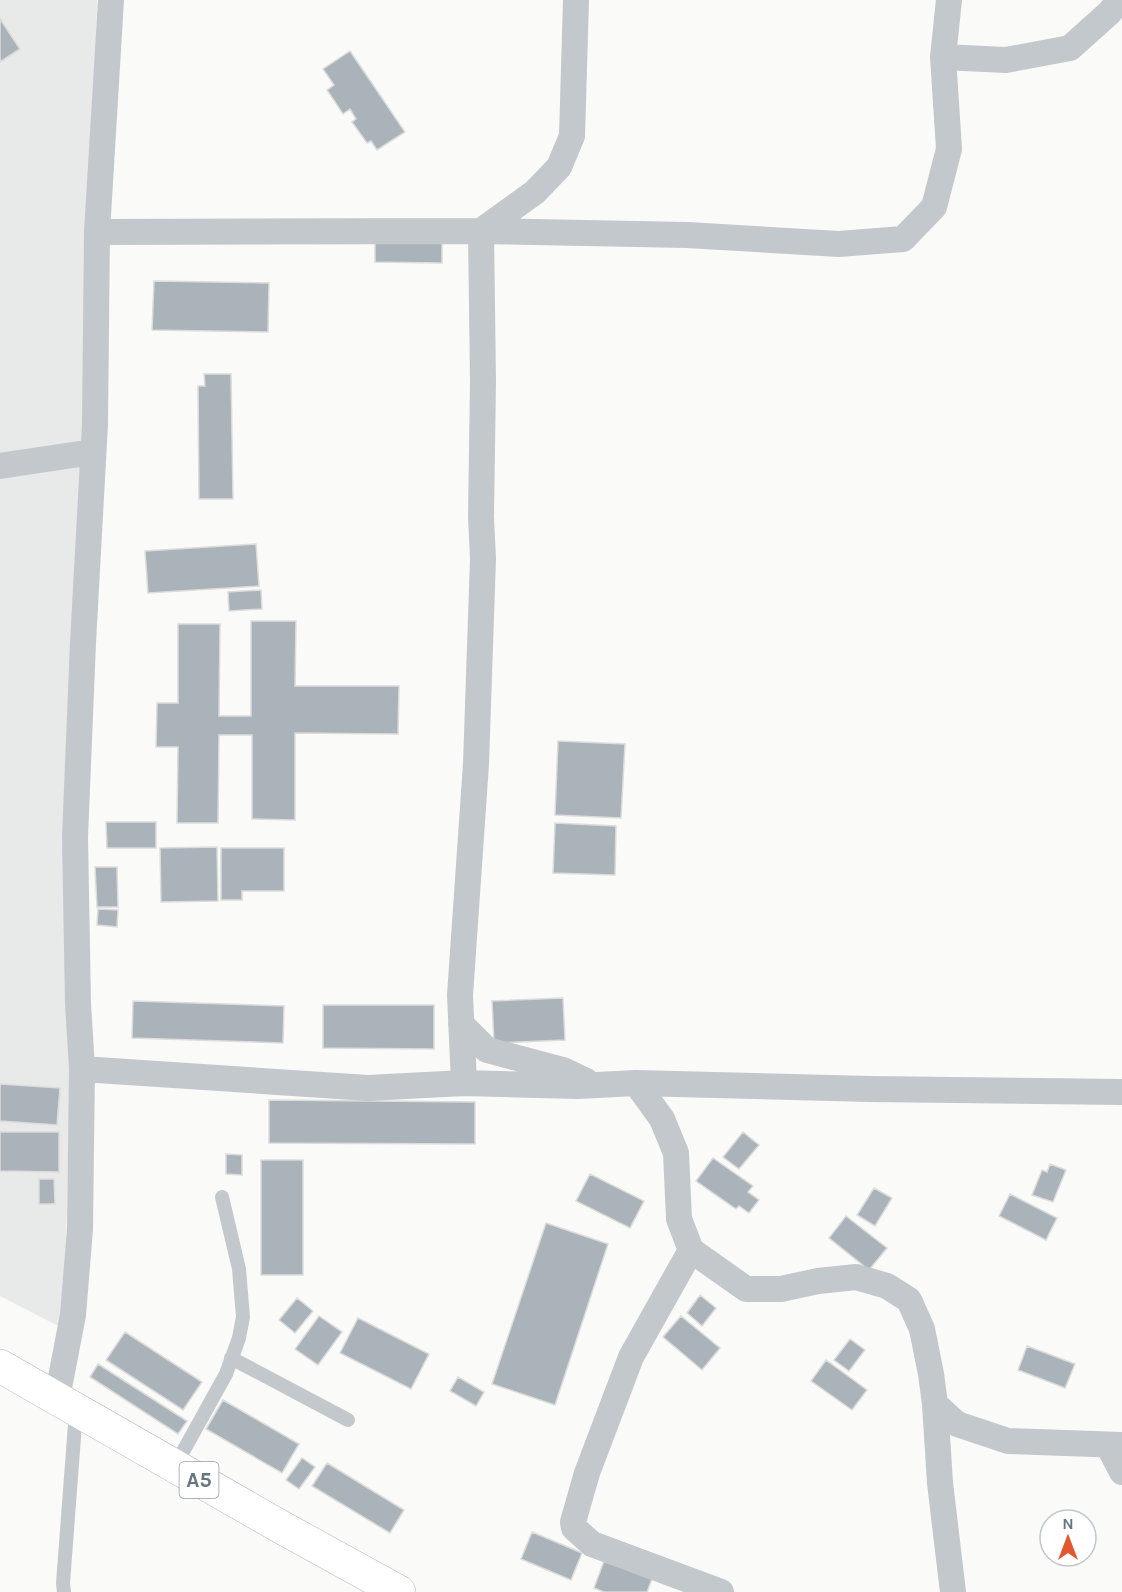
<svg xmlns="http://www.w3.org/2000/svg" width="1122" height="1592" viewBox="0 0 1122 1592" font-family="Karla,sans-serif">
<style>
.built{fill:#e8e9e9}
.building{fill:#aab3b9;stroke:#dcdcda;stroke-width:1.5}
.lines{fill:none;stroke-linecap:round;stroke-linejoin:round}
.highway-casing{stroke:#b4b9bd;stroke-width:34}
.lane{stroke:#c3c8cc;stroke-width:14}
.street{stroke:#c3c8cc;stroke-width:26}
.highway{stroke:#fff;stroke-width:33}
.labels{text-anchor:middle;stroke-width:6;stroke-linejoin:round;paint-order:stroke}
.shield{fill:#fff;stroke:#939fa8;stroke-width:1.5}
.shield-label{font-size:21px;font-weight:bold;fill:#657683}
</style>
<rect width="100%" height="100%" fill="#fafaf8"/>
<!-- built -->
<path class="built" d="M0,0H97L64,1329L0,1296Z"/>
<!-- building -->
<path class="building" d="M0,19L20,49L0,62Z
M350,51L405,132L377,150L371,141L367,143L352,122L356,119L350,109L343,114L327,90L334,85L323,69Z
M375,238L442,239V263L375,262Z
M154,281L269,283L268,332L152,330Z
M204,374H231L233,499H199L198,386H205Z
M256,544L259,586L148,593L145,551Z
M261,590L262,609L229,611L228,592Z
M251,621H296L295,686H399L398,734L295,733V820L252,819V735H219L218,823H177L178,747H156L157,703H178V624H220L219,716H251Z
M558,741L625,744L621,818L555,815Z
M106,822H156V848H107Z
M555,823L616,826L615,875L553,873Z
M217,847L218,901L161,902L160,848Z
M221,848H284V891H242V900H221Z
M95,867H117L118,907H97Z
M98,909L118,910L117,927L97,925Z
M563,998L565,1040L494,1043L492,1001Z
M133,1001L284,1006L283,1043L132,1038Z
M323,1005H434V1049L323,1048Z
M0,1084L60,1088L57,1125L0,1121Z
M269,1100L475,1102V1144L269,1143Z
M0,1132H59V1172L0,1171Z
M743,1132L759,1145L739,1169L723,1157Z
M226,1154L242,1155V1175L226,1174Z
M713,1158L753,1186L748,1192L759,1200L749,1213L739,1206L736,1209L696,1181Z
M261,1160H303V1275H261Z
M1050,1164L1066,1170L1053,1202L1032,1195L1042,1170L1047,1172Z
M590,1174L644,1201L630,1228L576,1201Z
M39,1179H54L55,1204H39Z
M874,1188L892,1198L875,1226L857,1215Z
M1010,1194L1057,1218L1046,1240L999,1216Z
M846,1216L887,1248L869,1270L829,1238Z
M546,1223L608,1244L555,1405L492,1384Z
M700,1295L716,1308L702,1326L687,1313Z
M297,1298L313,1311L295,1333L279,1320Z
M319,1316L342,1332L318,1365L295,1349Z
M681,1316L720,1348L702,1370L663,1337Z
M358,1318L429,1354L411,1389L340,1353Z
M125,1332L202,1382L183,1410L106,1360Z
M850,1339L865,1350L849,1371L834,1360Z
M1027,1346L1075,1364L1065,1388L1018,1370Z
M826,1360L867,1390L852,1410L811,1381Z
M98,1364L187,1421L178,1434L90,1377Z
M458,1377L484,1392L476,1406L450,1391Z
M223,1400L299,1444L282,1473L206,1429Z
M302,1458L315,1467L299,1489L286,1480Z
M327,1463L404,1510L390,1533L312,1486Z
M532,1532L582,1553L571,1580L521,1559Z
M604,1561L652,1579L647,1592H604L594,1588Z"/>
<g class="lines">
<!-- highway casing -->
<g class="highway-casing">
<path id="highway" d="M0,1366L281,1527L399,1592"/>
</g>
<!-- lane -->
<path class="lane" d="M231,1358L348,1420
M175,1466L226,1374L239,1338L243,1317L239,1269L222,1197
M64,1592L63,1583L76,1411"/>
<!-- street -->
<path class="street" d="M943,57L1006,60L1070,48L1109,13L1120,0
M97,232L481,231L687,235L839,244L903,239L934,207L949,149L943,57L949,0
M0,466L93,452
M461,1024L487,1050L563,1070L586,1081
M82,1069L368,1088L464,1083L578,1086L636,1083L870,1089L1122,1092
M464,1083L460,995L476,764L483,559L481,517L483,381L481,231L535,192L559,167L572,136L576,0
M636,1083L662,1119L676,1153L679,1219L691,1250L746,1289H781L818,1281L856,1277L887,1286L909,1300L922,1329L931,1374L935,1404L957,1424L1008,1441L1122,1445
M691,1250L631,1357L587,1473L573,1522L574,1528L592,1544L721,1592
M57,1398L73,1315L80,1229L82,1069L78,1003L75,837L83,643L95,424L97,232L111,0
M935,1404L940,1483L953,1592
M1108,1445L1122,1472"/>
<!-- highway -->
<use href="#highway" class="highway"/>
</g>
<g class="labels">
<!-- shield labels -->
<rect class="shield" x="179.5" y="1462" width="39" height="36" rx="4.5"/>
<g class="shield-label">
<text x="199" y="1487">A5</text>
</g>
</g>
<!-- north arrow -->
<g transform="translate(1068 1538)"><circle r="28" fill="#ffffff" stroke="#c1c8cd" stroke-width="1.5"/>
<path d="M0-4.5L10 22L0 15L-10 22Z" fill="#e4572e"/>
<text y="-9" font-size="16" font-weight="bold" text-anchor="middle" fill="#657683">N</text>
</g>
</svg>
